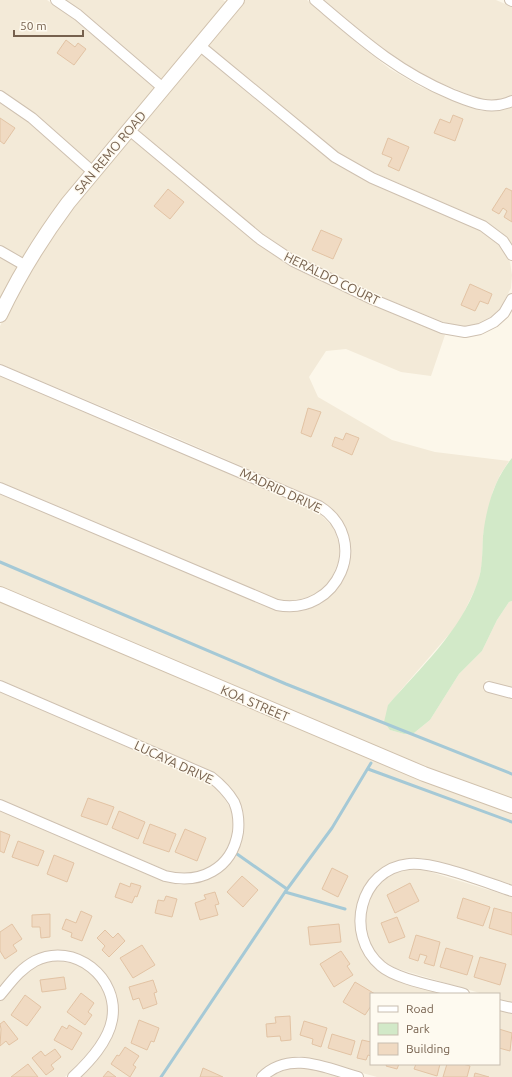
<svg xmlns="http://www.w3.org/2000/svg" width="512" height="1077" viewBox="0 0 512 1077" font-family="Ubuntu,sans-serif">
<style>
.residential{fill:#f3ead8}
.green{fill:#d2e9c8}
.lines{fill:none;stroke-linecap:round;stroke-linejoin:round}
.stream{stroke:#a5c9d6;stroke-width:3}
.building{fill:#f0dac2;stroke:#e2c3a4}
.street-casing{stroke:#cec0b0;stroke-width:12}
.secondary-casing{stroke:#d0c1ad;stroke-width:16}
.street{stroke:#fff;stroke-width:10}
.secondary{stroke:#fff;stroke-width:14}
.labels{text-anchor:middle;stroke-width:3;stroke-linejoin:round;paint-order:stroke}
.street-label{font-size:13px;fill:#76614e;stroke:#fefaf0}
</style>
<rect width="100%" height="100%" fill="#fcf7ea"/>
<!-- residential -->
<path class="residential" d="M0,0H47L75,20L156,88L92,165L35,114L0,90Z
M65,0H223L228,4L163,80L80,11Z
M243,0H307L358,44L390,69L421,87L481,111L503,110L512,107V245L501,232L485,221L375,173L337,153L206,45Z
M323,0H496L510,6L512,7V95L501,100H483L425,77L396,60L364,35Z
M199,53L332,162L370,183L481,231L495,240L504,250L510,262L512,275L511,288L500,309L491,318L479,324L465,327L451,325L374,294L295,256L263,234L135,129Z
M0,102L29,123L86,173L24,259L0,245Z
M129,137L257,243L290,266L370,304L445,335L431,376L401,372L346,349L326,351L309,377L318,397L392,440L435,452L509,461L500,475L493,491L483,535L482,564L478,583L468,604L458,624L388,705L390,730L404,734L414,733L430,720L459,674L482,651L497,620L509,602L512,601V688L486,680L483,690L512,699V800L464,784L0,589V494L276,610L294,612L306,610L321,604L337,589L347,568L350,550L347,534L341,520L334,511L321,501L163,432L0,364V326L19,286L51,234Z
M0,257L19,268L0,304Z
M0,376L159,442L317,511L333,527L340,546L339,560L330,582L320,592L304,600L287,601L279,600L0,482Z
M0,600L512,811V886L422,858L400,860L381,870L366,885L359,898L355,918L358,942L366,956L377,970L391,978L445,994H371V1064H499V1010L512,1014V1077H377L299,1056L278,1061L268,1065L255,1077H80L117,1020V998L114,988L101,968L92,961L80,954L57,950L45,952L26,960L11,973L0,987V811L163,881L180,885L203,881L212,877L227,866L239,846L243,822V814L241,806L233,792L213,772L0,680Z
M0,692L208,782L221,793L232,811L234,822L232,837L225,853L218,862L201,871L188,874L173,873L0,800Z
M421,869L512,897V1003L499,999V994H483L395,968L384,961L374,950L367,938L364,917L370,897L377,886L393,874L402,870Z
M57,961L76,964L94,976L101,984L107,1001L108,1010L107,1019L102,1035L88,1054L65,1077H0V1001L31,969L46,962Z
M292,1067H305L339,1077H269Z"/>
<!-- green -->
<path class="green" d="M512,458V601L509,602L497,620L482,651L459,674L430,720L414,733L404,734L390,730L384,722L388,705C420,668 460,632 477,584C483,569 482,552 483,536C486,509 494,479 512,458Z"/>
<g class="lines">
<!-- stream -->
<path class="stream" d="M0,562L286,684L512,774
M368,769L512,822
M237,854L287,889
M285,892L345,909
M161,1077L285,892L332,828L371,763"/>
</g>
<!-- building -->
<path class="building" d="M66,40L75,47L78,43L86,49L74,65L57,53Z
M453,115L463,119L455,141L434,133L440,119L450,123Z
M0,118L15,128L4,144L0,141Z
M388,138L409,147L399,171L388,166L392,158L382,154Z
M506,188L512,191V222L504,217L507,211L503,208L499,214L492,210Z
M168,189L184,202L170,219L154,206Z
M321,230L342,239L333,259L312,250Z
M470,284L492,294L488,304L480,301L475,311L461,305Z
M308,408L321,412L311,437L301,433Z
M346,433L359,438L352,455L332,446L335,437L343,440Z
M88,798L114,807L107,825L81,816Z
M119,811L145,822L138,839L112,828Z
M150,824L176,834L169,852L143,843Z
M185,829L206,838L197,861L175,852Z
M0,831L10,835L4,853L0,851Z
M18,841L44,851L38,866L12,857Z
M54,855L74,863L67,882L47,874Z
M332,868L348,876L338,897L322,889Z
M242,876L258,890L243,907L227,892Z
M120,883L130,887L131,883L141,886L137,897L135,896L132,903L115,897Z
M410,883L419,901L395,913L387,895Z
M215,892L219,904L215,905L218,915L200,920L195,903L206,899L204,895Z
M166,896L177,899L172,917L155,913L158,900L164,901Z
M463,898L490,907L483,926L457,918Z
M494,908L512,913V935L489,928Z
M81,911L92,916L82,941L71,937L72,933L62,929L66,919L76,923Z
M50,914V937L41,938L40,927H32V915Z
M397,917L405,937L389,943L381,923Z
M12,924L22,939L13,945L17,951L5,959L0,951V932Z
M339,924L341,942L310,945L308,927Z
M105,930L113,938L118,933L125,941L109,957L102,950L105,946L97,938Z
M416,935L440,942L434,966L424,963L427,956L420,954L418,961L409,958Z
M142,945L155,965L133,978L120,958Z
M446,948L473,956L467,975L440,967Z
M341,951L350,964L347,966L353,975L334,987L320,964Z
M480,957L506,964L500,985L474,977Z
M64,977L66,989L42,992L40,980Z
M153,980L157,992L154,993L157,1004L143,1009L139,998L133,1000L129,987Z
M355,982L375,994H371V1006L365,1015L343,1002Z
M81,993L94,1003L88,1012L92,1015L85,1025L67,1012Z
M25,995L41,1007L27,1026L11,1015Z
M290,1016L291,1040L281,1041L280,1036L267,1037L266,1024L276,1023L275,1017Z
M139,1020L159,1028L154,1042L151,1041L147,1050L131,1043Z
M4,1021L18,1039L9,1045L6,1041L0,1046L1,1029L0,1024Z
M304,1021L327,1028L321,1047L312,1044L313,1039L300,1035Z
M69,1025L82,1033L72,1050L54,1040L62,1026L67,1029Z
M499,1029L512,1033L510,1051L499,1048Z
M332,1034L355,1041L351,1055L328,1048Z
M362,1040L371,1042V1056L368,1055L366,1060L357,1058Z
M125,1047L139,1056L133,1065L136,1067L130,1077L111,1064L117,1055L119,1056Z
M55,1049L61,1057L51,1065L54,1069L46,1075L32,1058L41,1051L45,1056Z
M28,1064L38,1077H11Z
M387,1064H399L397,1069L386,1066Z
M416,1064H440L437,1076L414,1069Z
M447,1064H463L470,1066L467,1077H443Z
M203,1068L223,1077H200Z
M108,1071L116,1077H103Z
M475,1073L489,1077H474Z"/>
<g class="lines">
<!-- street casing -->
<g class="street-casing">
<path id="street" d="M56,0L78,15L163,88
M315,0C360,38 396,71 451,94C471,102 490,111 512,101
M510,0L512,1
M199,45L335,157L372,178L483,226L503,241L512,255
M0,96L32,118L93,172
M128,129L260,239L293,261L372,299L442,328L465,332L480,329L494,322L504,313L512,299
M0,251L26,266
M0,370L319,506C372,539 338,617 277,605L0,488
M0,686L211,777C220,784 228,792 234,802C238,811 239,822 238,832C232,869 200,885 165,876L0,805
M489,687L512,693
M464,994C442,987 397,980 381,966C344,935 359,869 409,864C433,861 487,883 512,891
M0,995C11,982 20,969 35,961C74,941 120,978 112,1020C108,1042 89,1062 73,1077
M499,1005L512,1008
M262,1077C290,1050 326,1068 358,1077"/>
</g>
<!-- secondary casing -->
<g class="secondary-casing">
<path id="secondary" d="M0,315C19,275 42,238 68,203L237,0
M0,594L424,774L512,806"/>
</g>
<!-- street -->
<use href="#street" class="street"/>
<!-- secondary -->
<use href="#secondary" class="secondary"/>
</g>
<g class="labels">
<!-- street labels -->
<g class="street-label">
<text transform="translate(110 152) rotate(-50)" y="5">SAN REMO ROAD</text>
<text transform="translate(332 278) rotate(26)" y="5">HERALDO COURT</text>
<text transform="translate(281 490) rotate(25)" y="5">MADRID DRIVE</text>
<text transform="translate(255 703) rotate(23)" y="5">KOA STREET</text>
<text transform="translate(174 762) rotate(25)" y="5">LUCAYA DRIVE</text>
</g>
</g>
<!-- legend -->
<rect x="370" y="993" width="130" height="72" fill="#fefaf0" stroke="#c8bdaf"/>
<rect x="378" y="1006" width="20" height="6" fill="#ffffff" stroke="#c8bdaf"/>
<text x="406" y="1013" font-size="12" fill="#76614e">Road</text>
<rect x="378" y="1023" width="20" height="12" fill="#d2e9c8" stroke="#c8bdaf"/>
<text x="406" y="1033" font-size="12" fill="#76614e">Park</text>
<rect x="378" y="1043" width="20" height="12" fill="#f0dac2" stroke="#c8bdaf"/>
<text x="406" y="1053" font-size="12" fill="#76614e">Building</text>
<!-- scale -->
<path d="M14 30v6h69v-6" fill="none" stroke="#76614e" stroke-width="2"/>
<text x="20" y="30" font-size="12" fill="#76614e" stroke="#fefaf0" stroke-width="3" paint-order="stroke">50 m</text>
</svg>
